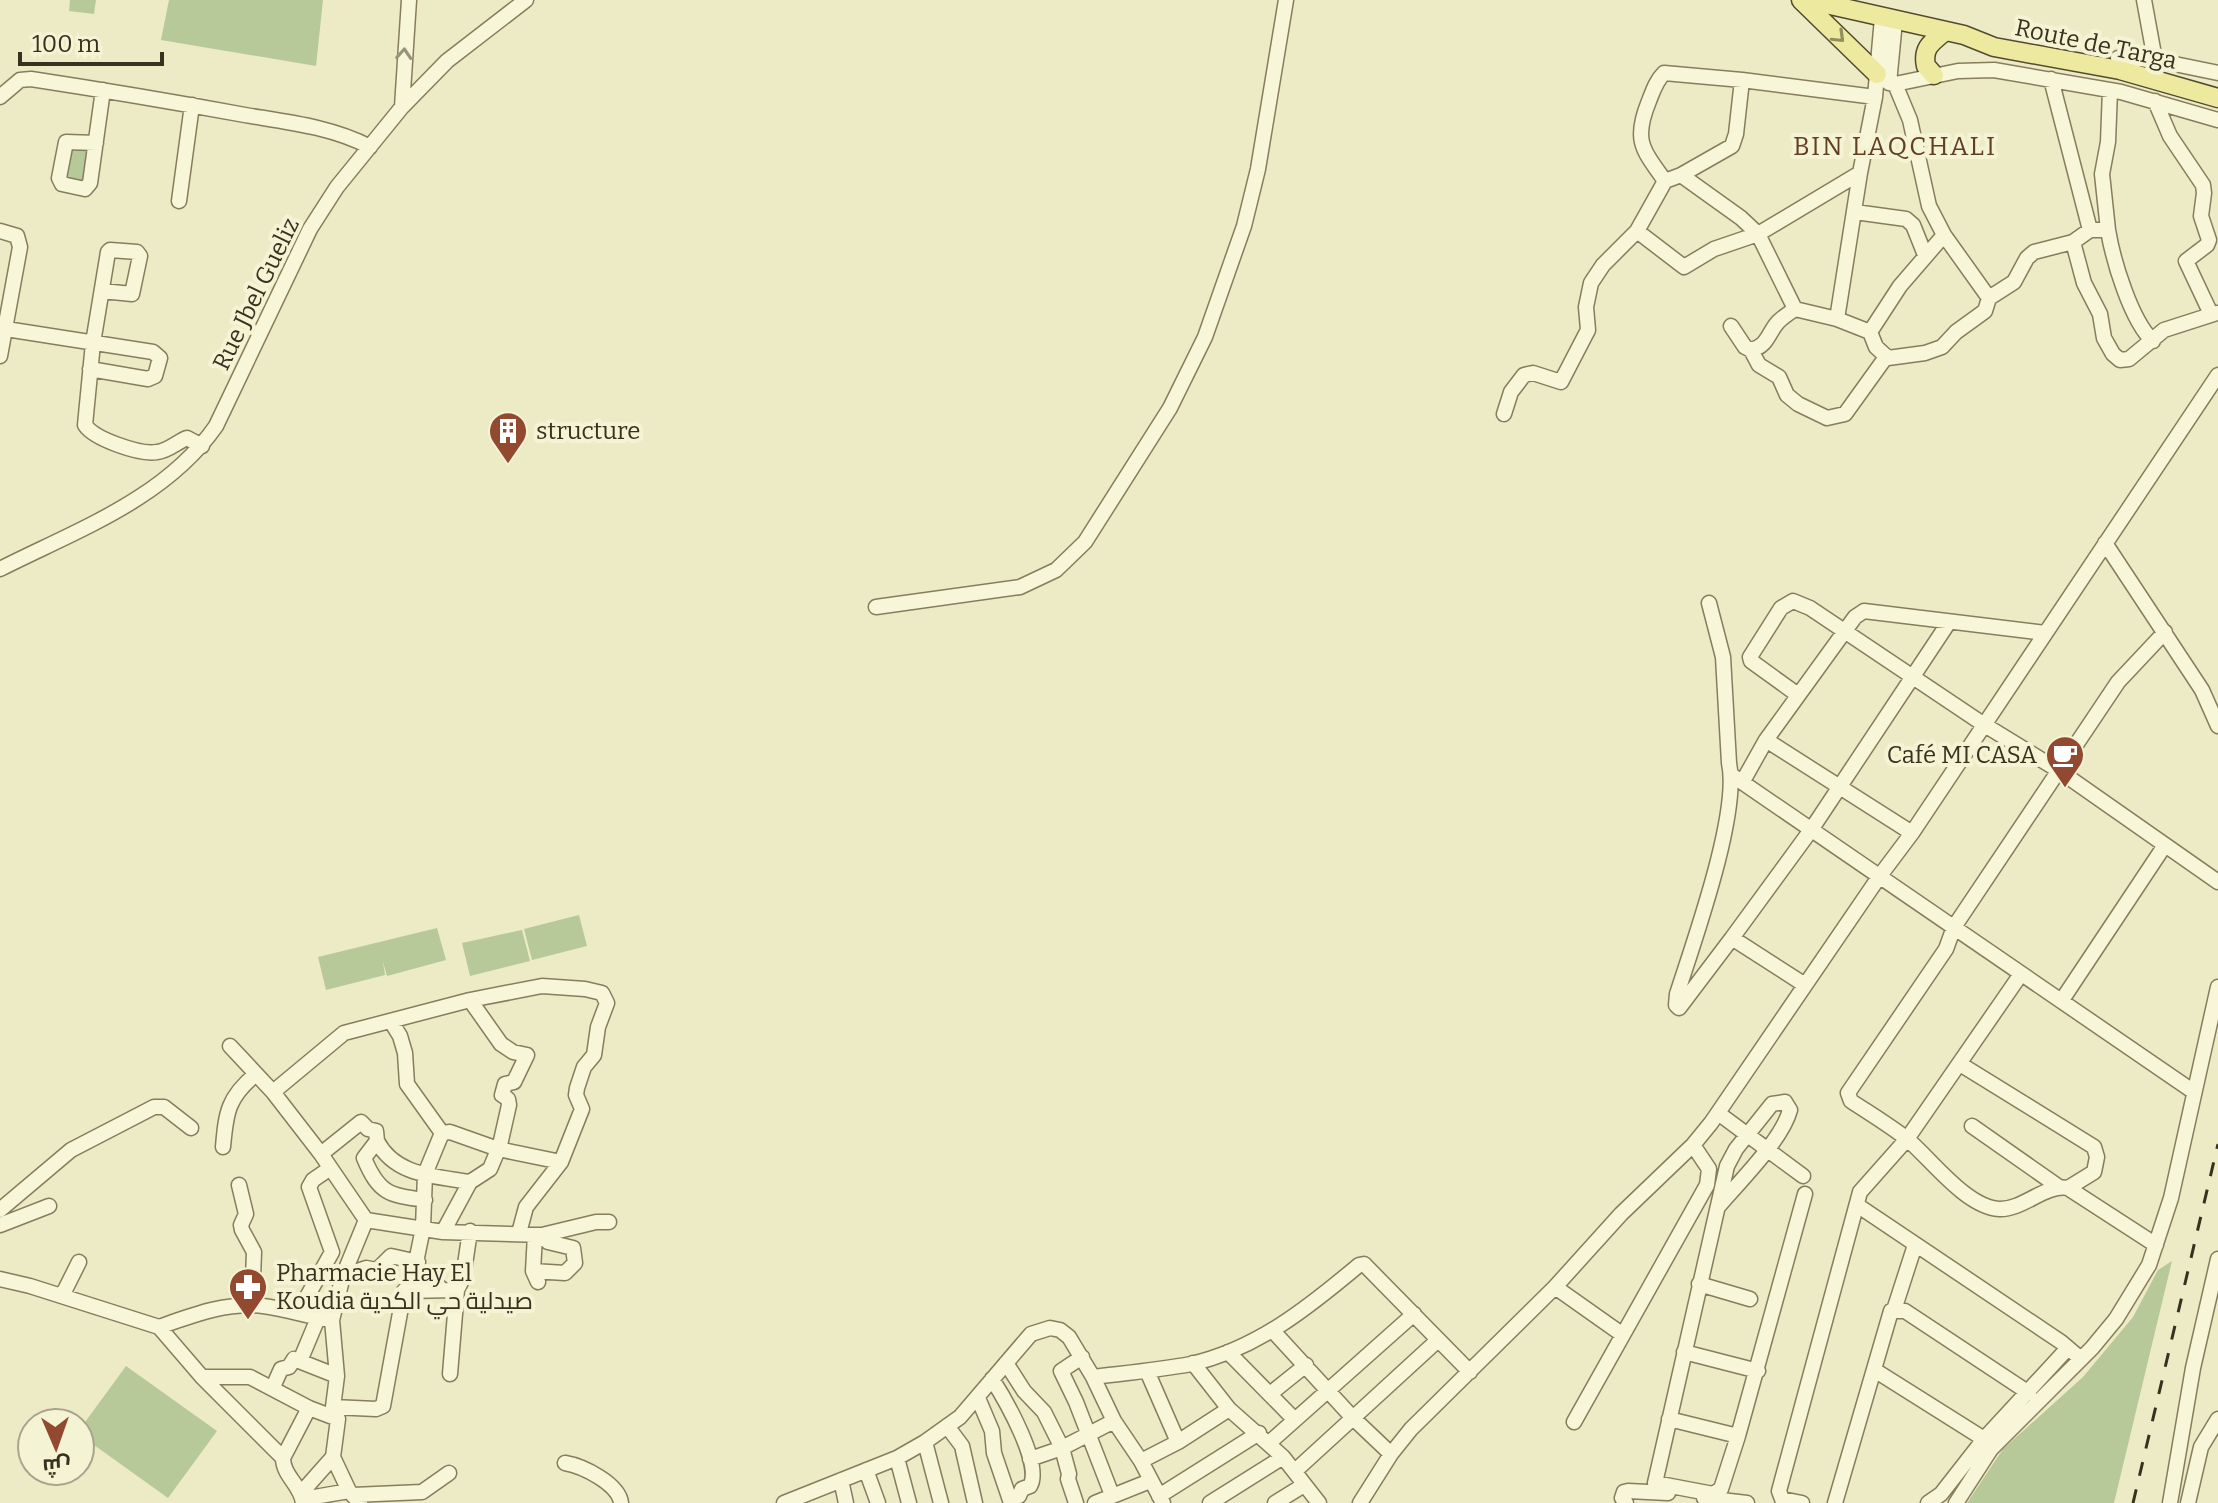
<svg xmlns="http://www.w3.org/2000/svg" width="2218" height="1503" viewBox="0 0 2218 1503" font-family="Bitter,Cairo,serif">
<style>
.green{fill:#b7c999}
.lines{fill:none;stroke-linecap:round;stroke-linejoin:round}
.minor-casing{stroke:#867d5c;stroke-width:17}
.major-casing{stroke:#544a30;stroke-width:21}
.minor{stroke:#f7f6d8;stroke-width:14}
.major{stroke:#edea9f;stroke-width:18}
.rail{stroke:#37311f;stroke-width:3;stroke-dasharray:14 14;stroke-linecap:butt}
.oneway{stroke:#928e5f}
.oneway2{stroke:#97947c}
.labels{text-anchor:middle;stroke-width:8;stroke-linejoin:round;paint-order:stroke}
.street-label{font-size:24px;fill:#37311f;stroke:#f4f3d4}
.poi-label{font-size:24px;fill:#37311f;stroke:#f4f3d4;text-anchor:start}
.neighbourhood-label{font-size:26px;letter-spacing:2px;fill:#613f21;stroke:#f4f3d4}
</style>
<rect width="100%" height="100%" fill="#ecebc5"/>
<!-- green -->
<path class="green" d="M70,0H96L94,14L69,11Z
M169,0H323L316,66L161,40Z
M72,148L93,151L88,185L67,181Z
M579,915L587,946L532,960L524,929Z
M437,928L446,960L387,976L383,962L385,975L326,990L318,957Z
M522,930L530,961L470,976L462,943Z
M2172,1261L2114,1503H1967L2003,1449L2083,1377L2133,1317L2158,1270Z
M126,1366L217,1431L168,1498L80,1435V1429Z"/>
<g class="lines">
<!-- minor casing -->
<g class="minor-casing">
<path id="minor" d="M2144,0L2155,60
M2118,58L2155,60L2218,73
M1877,74L1882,18
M2051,79L2090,230H2108L2102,174L2108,142L2110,90
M1889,83L1895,21
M1895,84L1910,120L1929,206L1944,235L1989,298L2014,282L2027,258L2034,252L2073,242L2090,230
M0,97L20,80L31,79C103,90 174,102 245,115C287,122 332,127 370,147
M2155,101L2170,136L2203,185L2204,193L2201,216L2209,240L2207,245L2186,261L2211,314
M402,107L409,0
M96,143L66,142L59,178L62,184L85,189L90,183L103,90
M1681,175L1741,218L1758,234L1795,309L1837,319L1870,332
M1665,181C1642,149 1633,140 1649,101C1653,91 1656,81 1664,73L1742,80L1875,97
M179,201L192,105
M1855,212L1906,219L1913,225L1925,255
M2108,230C2113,260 2131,321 2153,341
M0,231L17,236L20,247L0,356
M1637,231L1684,267L1714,249L1758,234L1860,173
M1944,235L1900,286L1870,332L1876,347L1888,358L1925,353L1942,347L1956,332L1985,311L1989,298
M2073,242L2084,283L2100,314L2104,338L2113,354L2120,360L2129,359L2164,330L2217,313
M102,291L132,294L140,256L137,252L110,250L108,252L93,343L85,425C94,439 140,455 157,452C168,451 177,442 187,438L202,446
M1837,319L1860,173L1875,97L1877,74L1889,83L1895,84L1958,71L1994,70L2121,92L2218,120
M1731,326L1745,347L1751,350C1768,346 1768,333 1778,322C1783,317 1789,313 1795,309
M6,329L153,352L160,358L155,376L148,379L90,369
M1751,350L1759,365L1779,377L1787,395L1798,404L1827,418L1845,414L1886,357
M1504,414L1511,392L1524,375L1533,373L1561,382L1588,330L1586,307L1591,283L1603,265L1637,231L1665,181L1681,175L1732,146L1736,134L1742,80
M2105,543L2202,690L2218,726
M0,569C77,530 165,499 216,426L310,229L337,187L402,107L447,61L526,0
M876,607L1020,587L1056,570L1085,542L1170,408L1205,337L1244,226L1258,169L1286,0
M1798,695L1751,661L1750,657L1781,608L1793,601L1810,608L1983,724L2058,770L2218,882
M1766,740L1912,833
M1733,776L2194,1092
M1743,781L1766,740L1855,617L1864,611L2045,633
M1805,985L1732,938L1811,830L1949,622
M2062,1000L2165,845
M1679,1008L1676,1005L1677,994C1694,941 1740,813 1729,763L1723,657L1709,603
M1679,1008L1732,938
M392,1023L400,1036L405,1053L407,1084L442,1133
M230,1046L273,1092L321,1154L366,1220L443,1232L542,1235L596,1222H609
M1960,1064L2094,1147L2097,1157L2094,1172L2068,1188C2045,1184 2023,1210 1999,1209C1966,1207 1931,1159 1907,1139C1889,1125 1869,1113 1851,1101L1848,1093L1946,949L1954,927L2118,682L2165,632
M273,1092L344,1033L470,1000L542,986L585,989L602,993L607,1003L598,1027L594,1055L584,1067L577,1088L576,1095L582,1109L561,1162L526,1207L519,1233
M1718,1113L1803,1176
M1972,1126L2059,1187
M442,1133L450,1132L498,1149L561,1162
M377,1141C395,1176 435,1176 470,1182
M223,1147C226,1112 228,1097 256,1074
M321,1154L361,1122L368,1129L376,1131L377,1141L364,1158C379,1194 389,1195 425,1200
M239,1185L246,1214L241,1225L242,1230L254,1252L252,1305
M2068,1188L2156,1245
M1857,1205L2061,1342L2081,1359
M1718,1207C1739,1182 1782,1140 1790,1110L1785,1102L1772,1104L1736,1149L1727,1166L1655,1483L1713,1494L1721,1489L1738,1436
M0,1210L71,1150L154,1107H164L191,1128
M0,1225L49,1206
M443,1232L470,1182L490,1169L500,1145L509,1105L508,1099L502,1095L505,1084L514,1082L527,1055L513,1052L501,1044L470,1000
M535,1235L533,1271L538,1282
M533,1271L565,1273L575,1263L573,1248L548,1242L542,1235
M343,1276L366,1268L377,1270L391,1256L418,1262
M0,1279L30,1286L159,1327L202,1377L283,1458C283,1476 301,1485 303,1503
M1699,1284L1750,1299
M1555,1287L1623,1335
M441,1289C434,1278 420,1279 415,1267L423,1228L425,1174L442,1133
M62,1296L79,1262
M1894,1310L1915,1245
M298,1313L332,1252L309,1187L313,1180L329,1169
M332,1320L343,1276L366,1220
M159,1327C193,1315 226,1302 263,1306C287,1309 309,1317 332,1320L337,1376L333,1407L338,1419L333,1457L349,1491L360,1503
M1273,1331L1352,1417L1391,1454
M1228,1352L1294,1419
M1684,1352L1758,1371
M1082,1357L1061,1371L1076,1402L1112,1495
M300,1361L318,1318
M1006,1363L1024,1391L1044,1412L1062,1448L1069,1474L1068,1479L1076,1503
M1193,1363L1229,1409L1283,1457L1319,1503
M1147,1371L1178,1442
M1876,1371L1984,1439
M450,1374L457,1290L463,1278L470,1231
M202,1377H250L309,1408L338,1419
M1093,1377C1126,1373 1159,1370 1191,1364C1257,1349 1309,1307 1359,1265L1364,1264L1470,1372
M992,1379C1005,1399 1043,1465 1030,1486L1022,1489L1019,1496L1011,1499
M273,1387L281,1369L289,1367L294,1359L337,1376
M1270,1394L1306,1365
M978,1398L992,1431L994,1453L1011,1503
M333,1407L376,1409L383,1406L404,1291L457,1290
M1669,1419L1738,1436L1805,1194
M1574,1422L1707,1185L1709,1169L1693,1145
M947,1426L962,1446L975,1503
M925,1442L941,1503
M1269,1443L1414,1314
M283,1458L309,1408
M897,1458L909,1503
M1030,1459L1062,1448L1114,1421
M1141,1461L1178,1442L1229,1409
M565,1463C583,1466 619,1484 621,1503
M866,1470L878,1503
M1295,1471L1438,1340
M841,1480L846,1503
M302,1492L333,1457
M353,1495L422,1492L449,1473
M1159,1496L1259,1433
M1704,1498L1747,1503
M303,1499L349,1491
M784,1503L897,1458L925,1442L960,1417L1031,1334L1050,1328L1060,1330L1069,1337L1093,1377L1114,1421L1141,1461L1163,1503
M1095,1503L1150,1481
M1210,1503L1283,1457
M1275,1503L1304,1485
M1360,1503L1391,1454L1411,1429L1555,1287L1621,1214L1693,1145L1711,1123L1879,877L1912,833L2218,375
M1626,1503L1622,1498L1624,1492L1628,1491L1668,1493
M1802,1503L1782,1499L1779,1491L1860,1192L1907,1139L2021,974
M1835,1503L1891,1311H1905L2029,1393
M1928,1503L1941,1494L1984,1439L2068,1348
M1956,1503L1991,1449L2092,1348L2116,1319L2149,1265L2171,1198L2218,987
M2170,1503L2193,1368L2218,1259
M2188,1503L2201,1447L2218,1419"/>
</g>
<!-- major casing -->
<g class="major-casing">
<path id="major" d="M1801,0L1877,74
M1808,0L1964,35L1994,47L2120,70L2218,98
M1934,75L1926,66C1922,48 1932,42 1944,32"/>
</g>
<!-- minor -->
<use href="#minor" class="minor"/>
<!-- major -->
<use href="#major" class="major"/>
<!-- rail -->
<path class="rail" d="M2133,1503L2218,1144"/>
</g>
<!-- one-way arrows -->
<defs><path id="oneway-chevron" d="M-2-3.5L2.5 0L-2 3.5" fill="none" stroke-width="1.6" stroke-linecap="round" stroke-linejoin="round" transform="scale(2)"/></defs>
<use class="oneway" href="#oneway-chevron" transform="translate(1839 37) rotate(44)"/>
<use class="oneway2" href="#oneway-chevron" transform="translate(404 54) rotate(-86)"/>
<!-- icons -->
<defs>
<g id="building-pin" transform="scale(2)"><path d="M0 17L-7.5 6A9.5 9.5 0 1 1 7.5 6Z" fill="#92492f" stroke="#f4f3d4"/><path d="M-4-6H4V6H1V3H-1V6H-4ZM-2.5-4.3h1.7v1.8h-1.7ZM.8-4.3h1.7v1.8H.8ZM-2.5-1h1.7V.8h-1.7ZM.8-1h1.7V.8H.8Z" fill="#fff"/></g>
<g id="cafe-pin" transform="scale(2)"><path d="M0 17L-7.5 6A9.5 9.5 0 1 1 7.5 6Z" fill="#92492f" stroke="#f4f3d4"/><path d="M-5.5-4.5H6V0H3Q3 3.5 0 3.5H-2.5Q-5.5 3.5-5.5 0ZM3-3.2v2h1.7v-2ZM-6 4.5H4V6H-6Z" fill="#fff"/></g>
<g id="pharmacy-pin" transform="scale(2)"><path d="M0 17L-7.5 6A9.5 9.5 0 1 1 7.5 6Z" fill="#92492f" stroke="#f4f3d4"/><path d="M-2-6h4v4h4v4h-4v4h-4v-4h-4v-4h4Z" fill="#fff"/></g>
</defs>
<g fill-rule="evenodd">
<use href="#building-pin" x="508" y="431"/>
<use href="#cafe-pin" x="2065" y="755"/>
<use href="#pharmacy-pin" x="248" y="1287"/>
</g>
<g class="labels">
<!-- street labels -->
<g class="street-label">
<text transform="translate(2096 44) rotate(12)" y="8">Route de Targa</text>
<text transform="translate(256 294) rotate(-64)" y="8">Rue Jbel Gueliz</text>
</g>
<!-- poi labels -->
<g class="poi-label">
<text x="536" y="439">structure</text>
<text x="2037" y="763" text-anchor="end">Café MI CASA</text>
<text x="276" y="1281">Pharmacie Hay El<tspan x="276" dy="28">Koudia صيدلية حي الكدية</tspan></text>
</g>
<!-- neighbourhood labels -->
<g class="neighbourhood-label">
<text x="1895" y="155">BIN LAQCHALI</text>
</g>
</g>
<!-- north arrow -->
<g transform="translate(56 1447) rotate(178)"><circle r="38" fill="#f4f3d4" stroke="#a8a58c" stroke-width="2"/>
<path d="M0-6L14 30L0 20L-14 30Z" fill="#92492f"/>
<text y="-12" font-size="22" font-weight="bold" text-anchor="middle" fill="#37311f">ش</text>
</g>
<!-- scale -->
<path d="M20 52v12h142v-12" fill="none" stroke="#37311f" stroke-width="4"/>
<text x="32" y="52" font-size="24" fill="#37311f" stroke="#f4f3d4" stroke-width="6" paint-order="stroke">100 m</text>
</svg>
